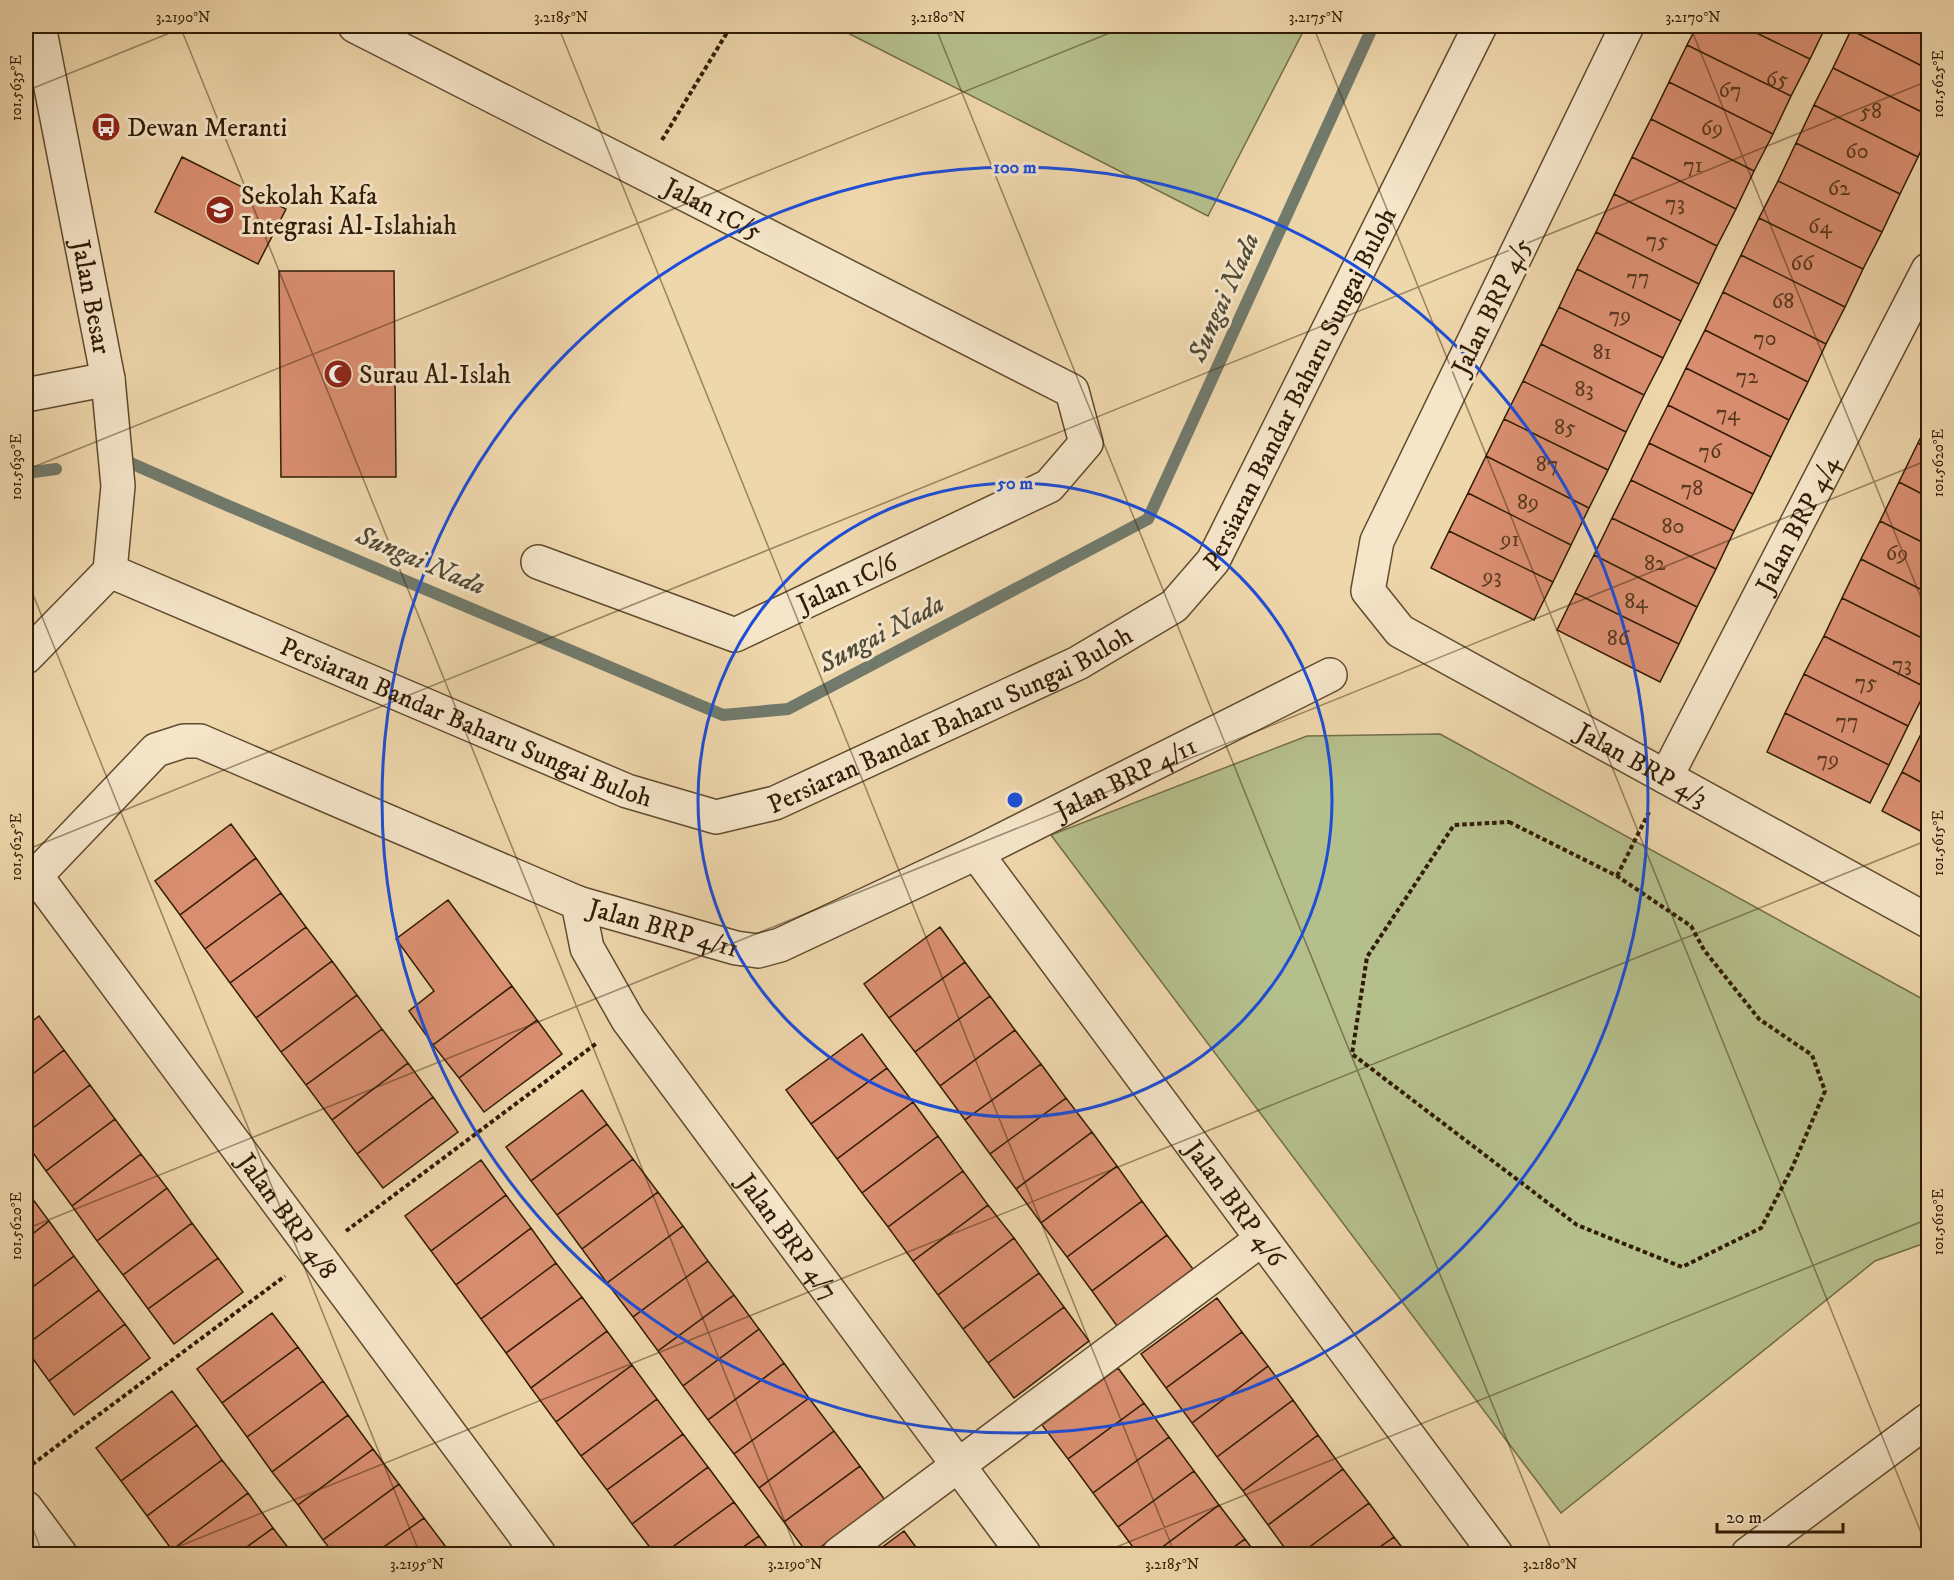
<svg xmlns="http://www.w3.org/2000/svg" width="1954" height="1580" viewBox="0 0 1954 1580" font-family="'IM FELL DW Pica',serif">
<style>
.green{fill:#b5bf8c;stroke:#726e48;stroke-width:1.5}
.lines{fill:none;stroke-linecap:round;stroke-linejoin:round}
.stream{stroke:#717a6c;stroke-width:12}
.building{fill:#da8f71;stroke:#301c04;stroke-width:1.5}
.minor-casing{stroke:#604b2e;stroke-width:36}
.path{stroke:#301c04;stroke-width:4;stroke-dasharray:4.5 3;stroke-linecap:butt}
.minor{stroke:#f5e5c9;stroke-width:33}
.ticks{fill:none;stroke:#301c04;stroke-width:1.5;stroke-opacity:0.45}
.ring{fill:none;stroke:#1d4ed8;stroke-width:3}
.labels{text-anchor:middle;stroke-width:6;stroke-linejoin:round;paint-order:stroke}
.number-label{font-size:22px;fill:#5a391f}
.poi-label{font-size:26px;fill:#301c04;stroke:#f5e5c9;text-anchor:start}
.street-label{font-size:26px;fill:#301c04;stroke:#f5e5c9}
.water-label{font-size:27px;font-style:italic;fill:#504b38;stroke:#f5e5c9}
.centre{fill:#1d4ed8;stroke:#f5e5c9;stroke-width:3}
.ring-label{font-size:18px;text-anchor:middle;font-weight:bold;fill:#1d4ed8;stroke:#f5e5c9;stroke-width:6;stroke-linejoin:round;paint-order:stroke}
.neatline{fill:none;stroke:#301c04;stroke-width:2}
.ticks-label{font-size:15px;text-anchor:middle;fill:#301c04}
</style>
<rect width="100%" height="100%" fill="#efd7ac"/>
<filter id="stains"><feTurbulence type="fractalNoise" baseFrequency=".00333" numOctaves="4"/><feColorMatrix values="0 0 0 0 .2 0 0 0 0 .09 0 0 0 0 .02 0 0 0 .5 -.17"/></filter>
<radialGradient id="worn" r=".72"><stop offset=".6" stop-color="#630" stop-opacity="0"/><stop offset="1" stop-color="#630" stop-opacity=".3"/></radialGradient>
<!-- green -->
<path class="green" d="M834,26H1306L1208,216Z
M1440,734L1928,1002V1242L1875,1261L1561,1513L1051,835L1307,736Z"/>
<g class="lines">
<!-- stream -->
<path class="stream" d="M126,461L224,504L723,715L788,709L1148,519L1373,26
M26,473L56,469"/>
</g>
<!-- building -->
<path class="building" d="M1697,26H1742L1810,59L1791,96L1687,45Z
M1742,26H1826L1810,59Z
M1854,26H1928V69L1851,30Z
M1851,30L1928,69V115L1833,68Z
M1687,45L1791,96L1773,134L1669,82Z
M1833,68L1928,115V135L1918,157L1814,105Z
M1669,82L1773,134L1754,171L1651,119Z
M1814,105L1918,157L1900,194L1796,143Z
M1651,119L1754,171L1736,209L1632,157Z
M1796,143L1900,194L1882,232L1778,181Z
M182,157L286,209L258,264L155,212Z
M1632,157L1736,209L1717,246L1614,194Z
M1778,181L1882,232L1863,269L1759,218Z
M1614,194L1717,246L1699,284L1596,232Z
M1759,218L1863,269L1845,307L1741,255Z
M1596,232L1699,284L1681,321L1577,269Z
M1741,255L1845,307L1826,344L1723,292Z
M1577,269L1681,321L1663,358L1559,307Z
M279,271H394L396,477H281Z
M1723,292L1826,344L1808,382L1705,330Z
M1559,307L1663,358L1644,395L1541,344Z
M1705,330L1808,382L1789,420L1686,368Z
M1541,344L1644,395L1626,432L1523,381Z
M1686,368L1789,420L1771,457L1668,405Z
M1523,381L1626,432L1608,470L1504,419Z
M1668,405L1771,457L1753,494L1649,443Z
M1504,419L1608,470L1589,508L1486,456Z
M1928,423V449L1918,443Z
M1649,443L1753,494L1734,531L1631,480Z
M1918,443L1928,449V497L1899,482Z
M1486,456L1589,508L1571,545L1468,493Z
M1631,480L1734,531L1716,569L1612,518Z
M1899,482L1928,497V545L1880,521Z
M1468,493L1571,545L1553,582L1449,531Z
M1612,518L1716,569L1697,607L1594,555Z
M1880,521L1928,545V593L1861,559Z
M1449,531L1553,582L1534,620L1431,568Z
M1594,555L1697,607L1679,644L1575,593Z
M1861,559L1928,593V641L1842,598Z
M1575,593L1679,644L1660,682L1557,630Z
M1842,598L1928,641V685L1927,688L1824,636Z
M1824,636L1927,688L1908,726L1804,674Z
M1804,674L1908,726L1889,765L1785,713Z
M1785,713L1889,765L1870,803L1767,752Z
M1921,734L1928,738V786L1902,772Z
M1902,772L1928,786V835L1882,811Z
M231,824L256,858L180,915L155,881Z
M256,858L281,893L205,949L180,915Z
M281,893L306,927L230,983L205,949Z
M448,900L512,986L433,1045L409,1011L434,991L396,939Z
M306,927L332,961L256,1018L230,983Z
M940,927L965,962L889,1018L864,984Z
M332,961L357,995L281,1052L256,1018Z
M965,962L990,996L915,1052L889,1018Z
M512,986L537,1020L459,1078L433,1045Z
M357,995L382,1029L306,1085L281,1052Z
M990,996L1015,1030L940,1086L915,1052Z
M39,1016L64,1050L26,1079V1026Z
M537,1020L562,1054L484,1112L459,1078Z
M382,1029L408,1063L332,1120L306,1085Z
M1015,1030L1041,1064L965,1120L940,1086Z
M862,1034L887,1068L811,1124L786,1090Z
M64,1050L90,1085L26,1133V1079Z
M408,1063L433,1097L357,1154L332,1120Z
M1041,1064L1066,1098L990,1154L965,1120Z
M887,1068L913,1102L837,1159L811,1124Z
M90,1085L115,1119L46,1171L26,1143V1133Z
M582,1090L607,1124L531,1181L506,1147Z
M433,1097L458,1132L383,1188L357,1154Z
M1066,1098L1092,1132L1016,1189L990,1154Z
M913,1102L938,1136L862,1193L837,1159Z
M115,1119L141,1154L72,1206L46,1171Z
M607,1124L633,1159L557,1215L531,1181Z
M1092,1132L1117,1166L1041,1223L1016,1189Z
M938,1136L963,1171L888,1227L862,1193Z
M141,1154L167,1188L97,1241L72,1206Z
M633,1159L658,1192L582,1249L557,1215Z
M481,1160L506,1195L431,1251L405,1216Z
M1117,1166L1142,1201L1067,1257L1041,1223Z
M963,1171L988,1205L913,1261L888,1227Z
M167,1188L192,1223L123,1275L97,1241Z
M26,1190L49,1221L26,1239Z
M658,1192L683,1226L607,1283L582,1249Z
M506,1195L531,1228L456,1285L431,1251Z
M1142,1201L1167,1235L1092,1291L1067,1257Z
M988,1205L1014,1238L938,1295L913,1261Z
M49,1221L74,1256L26,1292V1239Z
M192,1223L218,1258L148,1309L123,1275Z
M683,1226L708,1261L633,1317L607,1283Z
M531,1228L556,1263L481,1319L456,1285Z
M1167,1235L1193,1269L1117,1326L1092,1291Z
M1014,1238L1039,1273L963,1329L938,1295Z
M74,1256L99,1290L26,1345V1292Z
M218,1258L243,1292L174,1344L148,1309Z
M708,1261L734,1295L658,1351L633,1317Z
M556,1263L582,1297L506,1353L481,1319Z
M1039,1273L1064,1307L988,1363L963,1329Z
M99,1290L125,1324L49,1381L26,1349V1345Z
M734,1295L759,1329L683,1386L658,1351Z
M582,1297L607,1331L531,1388L506,1353Z
M1217,1298L1242,1332L1166,1388L1141,1354Z
M1064,1307L1089,1341L1014,1398L988,1363Z
M272,1313L298,1347L222,1403L197,1369Z
M125,1324L150,1358L74,1415L49,1381Z
M759,1329L784,1363L708,1420L683,1386Z
M607,1331L632,1365L556,1422L531,1388Z
M1242,1332L1268,1366L1192,1423L1166,1388Z
M298,1347L323,1381L247,1437L222,1403Z
M784,1363L809,1398L734,1454L708,1420Z
M632,1365L657,1399L581,1456L556,1422Z
M1268,1366L1293,1400L1217,1457L1192,1423Z
M1118,1368L1144,1403L1068,1459L1042,1425Z
M323,1381L348,1415L272,1472L247,1437Z
M172,1391L197,1425L121,1481L96,1448Z
M809,1398L834,1431L759,1488L734,1454Z
M657,1399L683,1434L607,1490L581,1456Z
M1293,1400L1318,1435L1243,1491L1217,1457Z
M1144,1403L1169,1437L1093,1493L1068,1459Z
M348,1415L373,1449L298,1505L272,1472Z
M197,1425L222,1460L147,1516L121,1481Z
M834,1431L860,1466L784,1522L759,1488Z
M683,1434L708,1467L632,1524L607,1490Z
M1318,1435L1343,1469L1268,1525L1243,1491Z
M1169,1437L1194,1471L1118,1527L1093,1493Z
M373,1449L399,1484L323,1540L298,1505Z
M222,1460L248,1493L172,1550L147,1516Z
M860,1466L885,1500L811,1554H808L784,1522Z
M708,1467L734,1502L663,1554H655L632,1524Z
M1343,1469L1369,1503L1300,1554H1289L1268,1525Z
M1194,1471L1219,1505L1153,1554H1138L1118,1527Z
M399,1484L424,1518L374,1554H334L323,1540Z
M248,1493L273,1528L237,1554H175L172,1550Z
M734,1502L759,1536L733,1554H663Z
M1369,1503L1394,1537L1370,1554H1300Z
M1219,1505L1245,1539L1224,1554H1153Z
M424,1518L449,1551L445,1554H374Z
M273,1528L293,1554H237Z
M904,1531L921,1554H873Z
M759,1536L772,1554H733Z
M1394,1537L1407,1554H1370Z
M1245,1539L1256,1554H1224Z"/>
<g class="lines">
<!-- minor casing -->
<g class="minor-casing">
<g id="minor">
<path id="s1" d="M39,26L108,379L118,486L110,571"/>
<path id="s2" d="M355,26L1072,391L1086,443L1049,486L735,635L538,562"/>
<path id="s3" d="M1627,26L1377,541L1368,591L1400,631L1928,921"/>
<path d="M26,395L108,379"/>
<path id="s4" d="M110,571L627,791L716,817L775,803L1078,663L1174,606L1213,561L1480,26"/>
<path d="M26,657L110,571"/>
<path id="s5" d="M1666,777L1928,270"/>
<path id="s6" d="M976,853L1496,1554"/>
<path id="s7" d="M36,876L539,1554"/>
<path id="s8" d="M26,886L156,750L184,741H200L578,903L736,948L758,951L780,945L976,853L1330,675"/>
<path id="s9" d="M578,903L587,948L628,1020L1024,1554"/>
<path d="M26,1508L60,1554"/>
<path d="M839,1554L1262,1239"/>
<path d="M1748,1554L1928,1420"/>
</g>
</g>
<!-- path -->
<path class="path" d="M662,140L731,26
M1509,822L1617,876L1691,926L1704,950L1759,1019L1812,1055L1825,1091L1792,1168L1761,1228L1682,1267L1577,1225L1352,1054L1367,957L1454,825Z
M1617,876L1649,812
M346,1231L597,1043
M26,1469L285,1276"/>
<!-- minor -->
<use href="#minor" class="minor"/>
</g>
<!-- ticks -->
<path class="ticks" d="M180,26L798,1554M558,26L1175,1554M935,26L1553,1554M1313,26L1928,1550M1690,26L1928,615M26,91L187,26M26,470L1127,26M26,577L420,1554M26,850L1928,81M26,1229L1928,460M26,1512L43,1554M160,1554L1928,840M1099,1554L1928,1219"/>
<!-- distance rings -->
<g class="ring">
<circle cx="1015" cy="800" r="317"/>
<circle cx="1015" cy="800" r="633"/>
</g>
<!-- icons -->
<defs>
<g id="bus-disc" transform="scale(1.5)"><circle r="9.5" fill="#8f2418" stroke="#f5e5c9"/><path d="M-5-6H5V4H4V6H2V4H-2V6H-4V4H-5ZM-3.5-4V0h7V-4ZM-3.5 1.2v1.5H-2V1.2ZM2 1.2v1.5H3.5V1.2Z" fill="#fff"/></g>
<g id="school-disc" transform="scale(1.5)"><circle r="9.5" fill="#8f2418" stroke="#f5e5c9"/><path d="M0-5L7-2L0 1L-7-2ZM-4 1L0 2.5L4 1V4Q0 6-4 4Z" fill="#fff"/></g>
<g id="mosque-disc" transform="scale(1.5)"><circle r="9.5" fill="#8f2418" stroke="#f5e5c9"/><path d="M3.5-4.9A6 6 0 1 0 3.5 4.9A5 5 0 1 1 3.5-4.9Z" fill="#fff"/></g>
</defs>
<g fill-rule="evenodd">
<use href="#bus-disc" x="106" y="127"/>
<use href="#school-disc" x="220" y="210"/>
<use href="#mosque-disc" x="338" y="374"/>
</g>
<g class="labels">
<!-- number labels -->
<g class="number-label">
<text x="1777" y="86">65</text>
<text x="1730" y="97">67</text>
<text x="1871" y="118">58</text>
<text x="1712" y="135">69</text>
<text x="1857" y="158">60</text>
<text x="1693" y="172">71</text>
<text x="1839" y="195">62</text>
<text x="1675" y="210">73</text>
<text x="1820" y="233">64</text>
<text x="1657" y="247">75</text>
<text x="1802" y="270">66</text>
<text x="1638" y="284">77</text>
<text x="1783" y="308">68</text>
<text x="1620" y="322">79</text>
<text x="1765" y="345">70</text>
<text x="1602" y="359">81</text>
<text x="1747" y="383">72</text>
<text x="1584" y="396">83</text>
<text x="1728" y="420">74</text>
<text x="1565" y="434">85</text>
<text x="1710" y="458">76</text>
<text x="1547" y="471">87</text>
<text x="1692" y="495">78</text>
<text x="1528" y="509">89</text>
<text x="1673" y="533">80</text>
<text x="1510" y="546">91</text>
<text x="1897" y="560">69</text>
<text x="1655" y="570">82</text>
<text x="1492" y="583">93</text>
<text x="1636" y="608">84</text>
<text x="1618" y="645">86</text>
<text x="1902" y="671">73</text>
<text x="1866" y="689">75</text>
<text x="1847" y="728">77</text>
<text x="1828" y="766">79</text>
</g>
<!-- poi labels -->
<g class="poi-label">
<text x="127" y="136">Dewan Meranti</text>
<text x="241" y="204">Sekolah Kafa<tspan x="241" dy="30">Integrasi Al-Islahiah</tspan></text>
<text x="359" y="383">Surau Al-Islah</text>
</g>
<!-- street labels -->
<g class="street-label">
<text dy="9" stroke="none"><textPath href="#s2" startOffset="402">Jalan 1C/5</textPath></text>
<text dy="9" stroke="none"><textPath href="#s1" startOffset="276">Jalan Besar</textPath></text>
<text transform="translate(1491 306) rotate(-64)" y="9">Jalan BRP 4/5</text>
<text dy="9" stroke="none"><textPath href="#s4" startOffset="1413">Persiaran Bandar Baharu Sungai Buloh</textPath></text>
<text dy="9" stroke="none"><textPath href="#s5" startOffset="285">Jalan BRP 4/4</textPath></text>
<text transform="translate(847 582) rotate(-25)" y="9">Jalan 1C/6</text>
<text dy="9" stroke="none"><textPath href="#s4" startOffset="909">Persiaran Bandar Baharu Sungai Buloh</textPath></text>
<text dy="9" stroke="none"><textPath href="#s4" startOffset="387">Persiaran Bandar Baharu Sungai Buloh</textPath></text>
<text dy="9" stroke="none"><textPath href="#s3" startOffset="951">Jalan BRP 4/3</textPath></text>
<text dy="9" stroke="none"><textPath href="#s8" startOffset="1238">Jalan BRP 4/11</textPath></text>
<text dy="9" stroke="none"><textPath href="#s8" startOffset="734">Jalan BRP 4/11</textPath></text>
<text dy="9" stroke="none"><textPath href="#s6" startOffset="436">Jalan BRP 4/6</textPath></text>
<text dy="9" stroke="none"><textPath href="#s7" startOffset="423">Jalan BRP 4/8</textPath></text>
<text dy="9" stroke="none"><textPath href="#s9" startOffset="398">Jalan BRP 4/7</textPath></text>
</g>
<!-- water labels -->
<g class="water-label">
<text transform="translate(1223 297) rotate(-66)" y="9">Sungai Nada</text>
<text transform="translate(421 560) rotate(23)" y="9">Sungai Nada</text>
<text transform="translate(881 633) rotate(-28)" y="9">Sungai Nada</text>
</g>
</g>
<circle cx="1015" cy="800" r="9" class="centre"/>
<g class="ring-label">
<text x="1015" y="173">100 m</text>
<text x="1015" y="489">50 m</text>
</g>
<!-- margin -->
<rect width="1954" height="1580" fill="none" stroke="#efd7ac" stroke-width="66"/>
<!-- scale -->
<path d="M1717 1523v9h126v-9" fill="none" stroke="#301c04" stroke-width="3"/>
<text x="1726" y="1523" font-size="18" fill="#301c04" stroke="#f5e5c9" stroke-width="4.5" paint-order="stroke">20 m</text>
<rect x="33" y="33" width="1888" height="1514" class="neatline"/>
<g class="ticks-label">
<text x="183" y="22">3.2190°N</text>
<text x="561" y="22">3.2185°N</text>
<text x="938" y="22">3.2180°N</text>
<text x="1316" y="22">3.2175°N</text>
<text x="1693" y="22">3.2170°N</text>
<text transform="translate(1938 84) rotate(-90)" y="5">101.5625°E</text>
<text transform="translate(16 88) rotate(-90)" y="5">101.5635°E</text>
<text transform="translate(1938 463) rotate(-90)" y="5">101.5620°E</text>
<text transform="translate(16 467) rotate(-90)" y="5">101.5630°E</text>
<text transform="translate(1938 843) rotate(-90)" y="5">101.5615°E</text>
<text transform="translate(16 847) rotate(-90)" y="5">101.5625°E</text>
<text transform="translate(1938 1222) rotate(-90)" y="5">101.5610°E</text>
<text transform="translate(16 1226) rotate(-90)" y="5">101.5620°E</text>
<text x="417" y="1569">3.2195°N</text>
<text x="795" y="1569">3.2190°N</text>
<text x="1172" y="1569">3.2185°N</text>
<text x="1550" y="1569">3.2180°N</text>
</g>
<rect width="100%" height="100%" filter="url(#stains)"/>
<rect width="100%" height="100%" fill="url(#worn)"/>
</svg>
